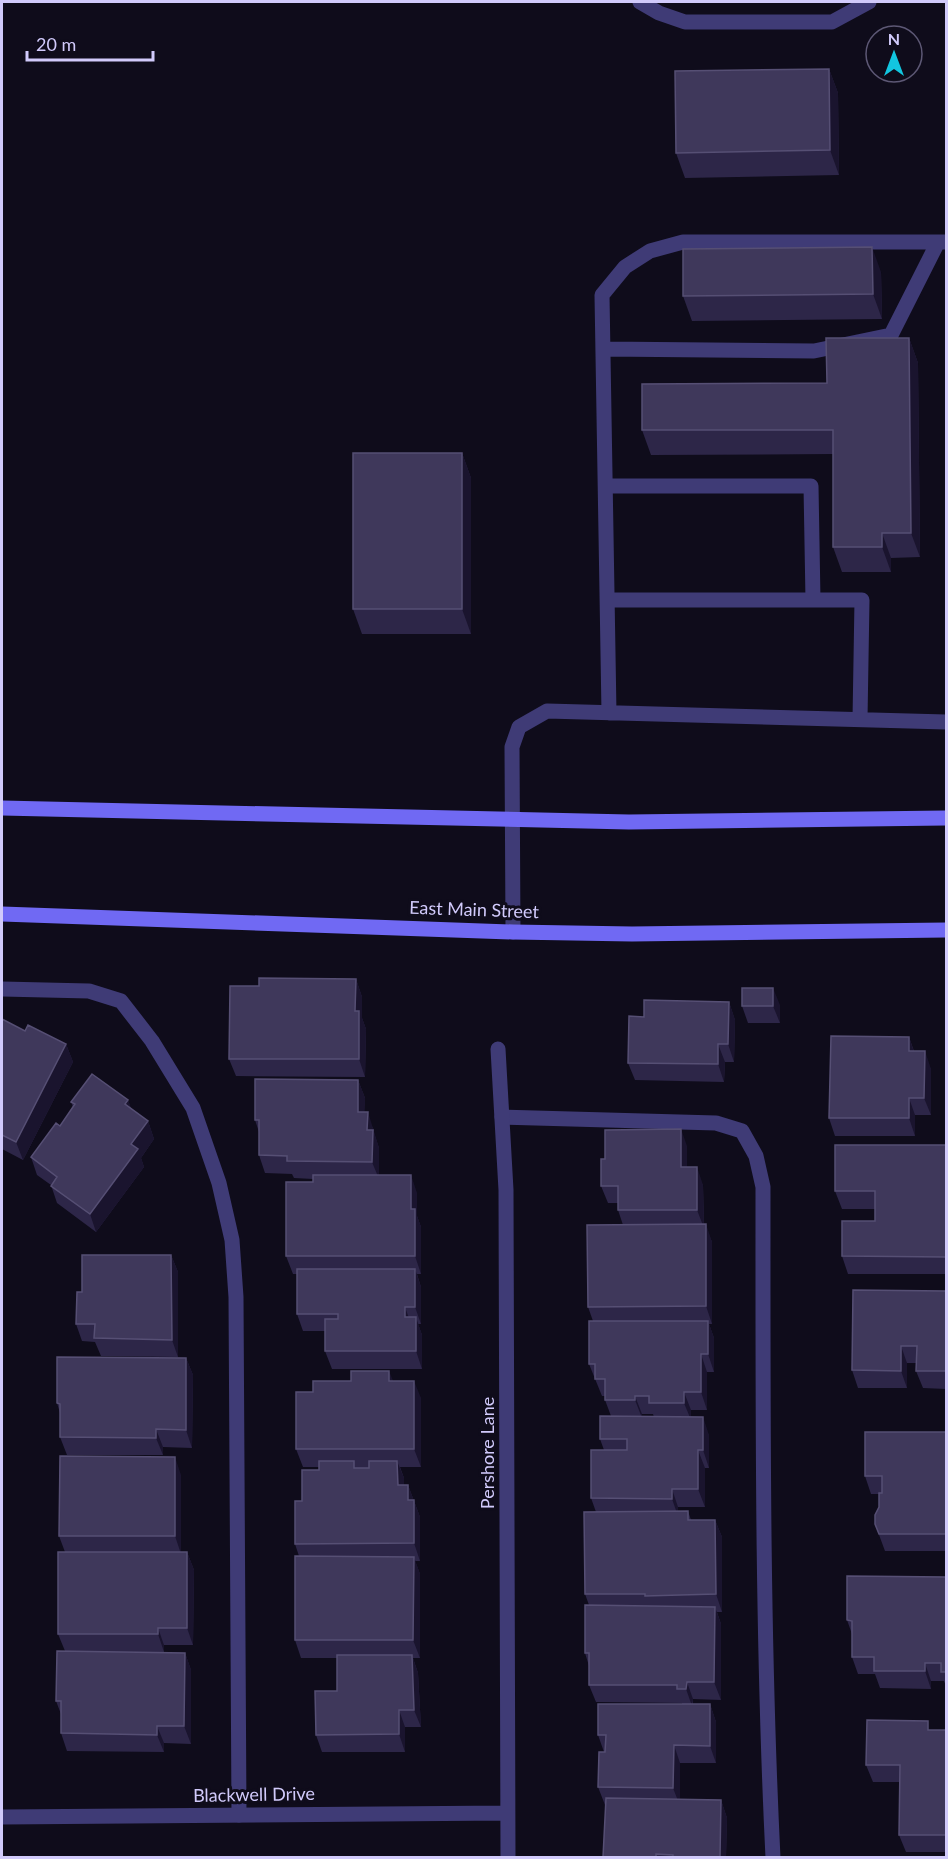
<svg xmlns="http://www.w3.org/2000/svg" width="948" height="1859" viewBox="0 0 948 1859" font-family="Lato,sans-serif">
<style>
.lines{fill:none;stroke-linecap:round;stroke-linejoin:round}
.service{stroke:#3f3b76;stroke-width:15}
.minor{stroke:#3f3b76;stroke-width:15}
.secondary{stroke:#7069f3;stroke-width:15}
.wall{fill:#2d2648;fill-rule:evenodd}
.shaded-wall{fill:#1a142e}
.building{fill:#3f385b;stroke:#564f74;stroke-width:1.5}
.labels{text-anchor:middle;stroke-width:6;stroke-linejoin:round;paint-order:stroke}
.street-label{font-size:18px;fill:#d1cafb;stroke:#0f0c1b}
</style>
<rect width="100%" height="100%" fill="#0f0c1b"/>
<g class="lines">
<!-- service -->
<path class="service" d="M640,2L659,13L685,22H832L869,2
M604,349L814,351L891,335L938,242
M606,486H811L813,600
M608,600H862L860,719
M609,713L602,295L625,267L650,251L683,242H946
M513,932L512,747L519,727L547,711L946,722
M2,989L89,991L121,1001L152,1041L193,1108L219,1183L232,1240L236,1297L239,1815
M502,1117L716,1123L742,1131L756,1156L763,1187C763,1410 762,1634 773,1858"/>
<!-- minor -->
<path class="minor" d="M498,1049L506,1190L508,1858
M2,1817L507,1813"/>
<!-- secondary -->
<path class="secondary" d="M2,808L629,822L946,818
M2,914L513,932L632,934L946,930"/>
</g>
<!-- wall -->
<path class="wall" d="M829,69L838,93L839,175L685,178L676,153Z
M881,272L882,319L692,321L683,296Z
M909,338L918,363L920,557L891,558V572H842L833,547V454L651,455L642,430L827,383Z
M462,453L471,478V634H362L353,609Z
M356,979L362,997V1018L366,1029L365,1077L236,1076L229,1059L259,986Z
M729,1002L735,1020L734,1062H725L724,1082L635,1080L628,1063L644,1017Z
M780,1005V1023H748L742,1006Z
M2,1019L25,1031L66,1044L73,1062L23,1160L2,1149Z
M909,1037L914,1051L931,1069V1115H915V1136H835L829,1118Z
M358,1080L365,1098L364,1112L374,1130V1133L379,1148V1175L417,1193V1216L421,1227V1274H417L421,1287V1324H418L422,1335V1369H332L325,1351V1331H303L297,1314V1274H293L286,1256L313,1182V1179L294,1178L292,1174L265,1173L259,1155V1132L255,1120Z
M128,1100L131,1109L148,1121L154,1139L141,1158L144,1167L96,1232L57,1203L51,1185L37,1175L31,1157L60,1126L73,1107L71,1102Z
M946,1145V1274H848L842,1256L875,1221V1209H842L835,1191Z
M687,1146V1167L703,1185L704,1224L712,1242V1324H709L714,1338V1372H707V1410H691V1417L709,1435V1468H705V1507H678V1511H688L691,1520H715L722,1537V1612H717L721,1624V1700L693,1699V1704H710L716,1722V1763H680V1799L721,1800L727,1818L726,1857H603L606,1805H605L598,1787L604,1752L598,1735L682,1704V1703L596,1702L589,1685V1666L585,1653L589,1605L585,1594L596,1512L591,1498L604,1450L600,1439L611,1416L605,1400V1396H602L589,1364L593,1321L588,1307L623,1225L618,1210V1203H608L601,1186L605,1159ZM642,1414H653L654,1417H642Z
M171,1255L178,1272V1357L101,1356L95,1342L82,1341L76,1324L82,1292Z
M946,1291V1389L923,1388L916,1371V1363H907V1388H858L852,1370Z
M186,1358L193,1375L192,1448L163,1447V1455H67L60,1437V1413L57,1403Z
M393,1381L421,1398V1467H400L404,1478V1485H408L420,1517V1561H415L420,1574V1658H413L418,1673L421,1727H405V1752H322L316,1735L337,1691V1658H301L295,1640L299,1556L295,1544L302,1501L319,1470V1467H303L296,1449L313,1392Z
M946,1432V1551H885L875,1524L879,1507V1494H871L865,1476Z
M181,1475V1552H187L194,1570L193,1645H164V1652L185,1653L191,1670V1744L164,1743V1752L67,1751L61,1733V1714L56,1701L65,1651L58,1634L65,1552L59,1536Z
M946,1577V1686L944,1681H931V1689L880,1688L875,1674H858L852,1657V1634L847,1620Z
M932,1730H946V1852H906L899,1835L900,1782H873L866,1765Z"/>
<!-- shaded-wall -->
<path class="shaded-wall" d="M829,69L838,93L839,175L830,150Z
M872,247L881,272L882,319L873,294Z
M909,338L918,363L920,557L911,533Z
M462,453L471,478V634L462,609Z
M882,533L891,558V572L882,547Z
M356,979L362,997V1018L366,1029L365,1077L359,1059L355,1011Z
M773,988L780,1005V1023L773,1006Z
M729,1002L735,1020L734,1062L728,1044Z
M909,1037L915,1055L909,1051Z
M66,1044L73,1062L23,1160L16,1142Z
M718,1044L725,1062L724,1082L718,1064Z
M925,1051L931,1069V1115L924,1098Z
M358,1080L365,1098L364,1130L358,1112Z
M909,1098L915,1115V1136L909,1118Z
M128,1100L135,1118L125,1104Z
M368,1112L379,1148V1179L372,1162L367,1130Z
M148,1121L154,1139L141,1158L144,1167L96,1232L90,1214L131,1144Z
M681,1129L687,1146V1185L681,1167Z
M697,1167L703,1185L704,1228L697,1210Z
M411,1175L417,1193V1216L421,1227V1274L415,1256L411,1209Z
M706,1224L712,1242V1324L706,1306Z
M171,1255L178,1272V1357L172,1340Z
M415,1269L421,1287V1324L415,1307Z
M405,1307L411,1324L405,1317Z
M416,1317L422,1335V1369L416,1351Z
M708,1321L714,1338V1372L708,1354Z
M901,1346L907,1363V1388L901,1371Z
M701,1354L707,1372V1410L701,1392Z
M186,1358L193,1375L192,1448L186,1430Z
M389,1371L396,1388L389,1381Z
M414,1381L421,1398V1467L414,1449Z
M684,1392L691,1410V1420L684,1403Z
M635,1396L642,1414V1418L635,1400Z
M703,1417L709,1435V1468L703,1450Z
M156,1429L163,1447V1455L156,1438Z
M698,1450L705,1468V1507L698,1489Z
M175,1457L181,1475V1554L175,1536Z
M397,1461L404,1478V1503L398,1485Z
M408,1485L420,1517V1561L414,1543L408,1500Z
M672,1489L678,1507V1516L672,1499Z
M715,1520L722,1537V1612L716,1594Z
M187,1552L194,1570L193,1645L187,1628Z
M414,1557L420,1574V1658L413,1640Z
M715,1607L721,1624V1700L714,1682Z
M158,1628L164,1645V1652L158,1634Z
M185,1653L191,1670V1744L184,1726Z
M412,1655L418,1673L421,1727L414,1710Z
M925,1663L931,1681V1689L925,1671Z
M687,1682L693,1699L692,1706L686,1689Z
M710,1704L716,1722V1763L710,1746Z
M399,1710L405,1727V1752L399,1734Z
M157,1726L164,1743V1752L157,1735Z
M674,1745L680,1763V1806L673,1788Z
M721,1800L727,1818L726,1857H720Z"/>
<!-- building -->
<path class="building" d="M829,69L830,150L676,153L675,71Z
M872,247L873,294L683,296V249Z
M826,338H909L911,533H882V547H833V430H642V384L827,383Z
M353,453H462V609H353Z
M259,978L356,979L355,1011H359V1059H229L230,986H259Z
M742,988H773V1006H742Z
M644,1000L729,1002L728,1044H718V1064L628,1063L629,1016L644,1017Z
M2,1019L25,1031L28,1025L66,1044L16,1142L2,1135Z
M831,1036L909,1037V1051H925L924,1098H909V1118H829Z
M92,1074L128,1100L125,1104L148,1121L131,1144L138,1149L90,1214L51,1186L57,1177L31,1157L56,1123L60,1126L75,1104L71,1102Z
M255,1079L358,1080V1112H368L367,1130H373L372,1162L287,1161V1156L259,1155V1120H255Z
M681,1129V1167H697V1210H618V1186H601V1159H605V1130Z
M835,1145H946V1257L842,1256V1221H875V1191H835Z
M313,1175H411V1209H415V1256H286V1182H313Z
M706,1224V1306L588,1307L587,1225Z
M82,1255H171L172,1340L94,1338L95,1324H76L77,1292H82Z
M297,1269H415V1307H405V1317H416V1351H325V1319H338V1314H297Z
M853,1290L946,1291V1371H916L917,1346H901V1371L852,1370Z
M589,1321H708V1354H701V1392H684V1403H649V1396H635V1400H605V1379H595V1364H589Z
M57,1357L186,1358V1430L156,1429V1438L60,1437V1404L57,1403Z
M351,1371H389V1381H414V1449H296V1392H313V1381H351Z
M600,1416L703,1417V1450H698V1489H672V1499L591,1498V1450H627V1439H600Z
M865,1432H946V1534H879L875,1524V1515L879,1507V1493H882V1476H865Z
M60,1456L175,1457V1536H59Z
M319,1461H354V1468H369V1461H397L398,1485H408V1500H414V1543L295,1544V1501H302V1470H319Z
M688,1511V1520H715L716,1594L645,1596V1594H585L584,1512Z
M58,1552H187V1628H158V1634H58Z
M295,1556L414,1557L413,1640H295Z
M847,1576L946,1577V1672H941V1663H925V1671H874V1657H852V1621L847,1620Z
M585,1605L715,1607L714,1682H687L686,1689H677V1685H589V1653H585Z
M57,1651L185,1653L184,1726H157V1735L61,1733V1701H56Z
M337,1655H412L414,1710H399V1734L316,1735L315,1691H337Z
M598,1704H710V1746L674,1745L673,1788L598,1787L599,1752H605L606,1735H598Z
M867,1720L928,1721V1730H946V1835H899L900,1765H866Z
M606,1798L721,1800L720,1857H673V1855L656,1854V1857H603Z"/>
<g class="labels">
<!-- street labels -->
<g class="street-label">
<text transform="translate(474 910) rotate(2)" y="6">East Main Street</text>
<text transform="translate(488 1453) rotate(-90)" y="6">Pershore Lane</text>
<text transform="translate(254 1795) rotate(-1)" y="6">Blackwell Drive</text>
</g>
</g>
<!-- border -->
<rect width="948" height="1859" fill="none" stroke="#d1cafb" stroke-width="6"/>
<!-- north arrow -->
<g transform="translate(894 54)"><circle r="28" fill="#0f0c1b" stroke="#5d5875" stroke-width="1.5"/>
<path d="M0-4.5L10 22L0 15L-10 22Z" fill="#12c6e0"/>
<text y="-9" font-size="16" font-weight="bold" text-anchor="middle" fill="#d1cafb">N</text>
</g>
<!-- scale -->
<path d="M27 51v9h126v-9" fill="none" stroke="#d1cafb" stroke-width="3"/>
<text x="36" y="51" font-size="18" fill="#d1cafb" stroke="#0f0c1b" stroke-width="4.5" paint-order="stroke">20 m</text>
</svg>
